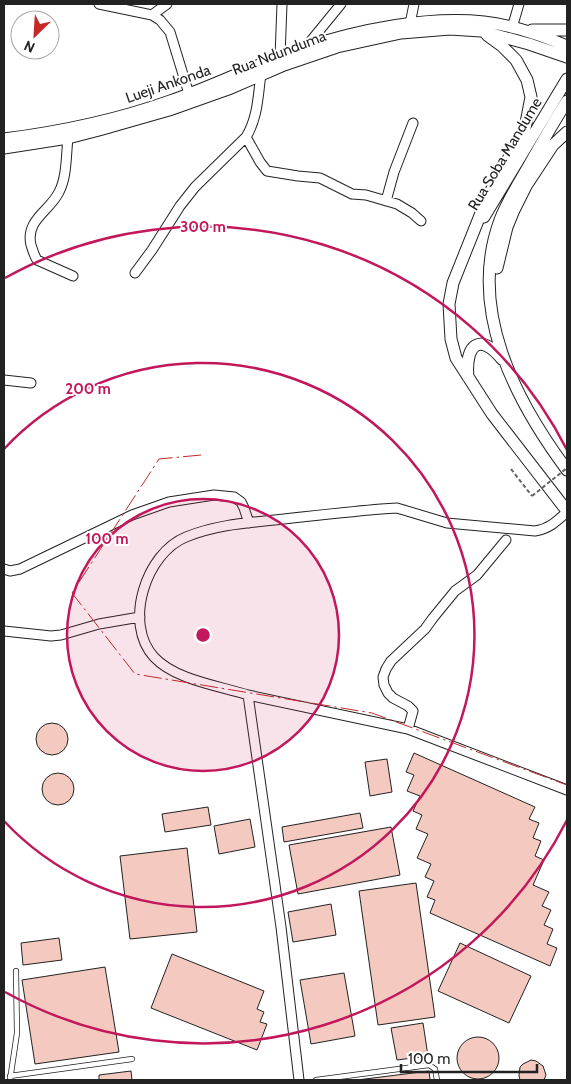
<svg xmlns="http://www.w3.org/2000/svg" width="571" height="1084" viewBox="0 0 571 1084" font-family="Cabin,sans-serif">
<style>
.building{fill:#f3c9c0;stroke:#222}
.lines{fill:none;stroke-linecap:round;stroke-linejoin:round}
.lane-casing{stroke:#222;stroke-width:6}
.street-casing{stroke:#222;stroke-width:11}
.secondary-casing{stroke:#222;stroke-width:13}
.path{stroke:#646464;stroke-width:2;stroke-dasharray:4 2.5;stroke-linecap:butt}
.lane{stroke:#fff;stroke-width:4.5}
.street{stroke:#fff;stroke-width:9}
.secondary{stroke:#fff;stroke-width:11}
.path-bridge{stroke:#646464;stroke-width:2;stroke-dasharray:4 2.5;stroke-linecap:butt}
.power{stroke:#c62828;stroke-width:1;stroke-dasharray:18 4 2.5 4;stroke-linecap:butt}
.ring{fill:none;stroke:#c2185b;stroke-width:2.5}
.labels{text-anchor:middle;stroke-width:4;stroke-linejoin:round;paint-order:stroke}
.street-label{font-size:15px;fill:#222;stroke:#fff}
.centre{fill:#c2185b;stroke:#fff;stroke-width:2.5}
.ring-label{font-size:15px;text-anchor:middle;font-weight:bold;fill:#c2185b;stroke:#fff;stroke-width:4;stroke-linejoin:round;paint-order:stroke}
</style>
<rect width="100%" height="100%" fill="#fff"/>
<!-- building -->
<path class="building" d="M36 739a16 16 0 1 1 32 0a16 16 0 1 1-32 0Z
M414,753L535,807L529,819L539,823L533,838L541,841L535,856L544,860L533,885L549,892L542,906L551,910L544,925L553,929L547,944L557,948L550,966L430,913L435,900L427,897L434,881L425,877L431,864L417,858L428,834L416,829L422,815L413,811L420,796L407,791L414,775L406,772Z
M387,759L392,792L370,796L365,762Z
M42 789a16 16 0 1 1 32 0a16 16 0 1 1-32 0Z
M208,807L211,825L165,832L162,814Z
M360,813L363,828L284,842L282,827Z
M250,819L255,847L219,854L214,826Z
M391,827L400,875L298,894L289,845Z
M187,848L197,932L130,939L120,856Z
M416,883L435,1017L378,1025L359,891Z
M331,904L336,935L293,942L288,912Z
M59,938L62,960L23,965L21,943Z
M460,943L531,976L509,1023L438,991Z
M172,954L264,991L257,1009L264,1012L260,1022L267,1024L257,1050L151,1008Z
M105,967L119,1052L35,1064L22,980Z
M344,973L355,1036L311,1044L300,980Z
M423,1023L428,1056L397,1060L391,1028Z
M457 1058a21 21 0 1 1 42 0a21 21 0 1 1-42 0Z
M531,1060L536,1061L543,1066L546,1075L544,1080H520L519,1076L520,1067L523,1064Z
M131,1071L132,1080H99V1075Z
M429,1071L430,1080H357Z"/>
<g class="lines">
<!-- lane casing -->
<g class="lane-casing">
<path id="lane" d="M10,1076L132,1059
M10,1080L17,1033L16,971
M316,1080L429,1065L435,1069L437,1080"/>
</g>
<!-- street casing -->
<g class="street-casing">
<path id="street" d="M99,4L152,15L160,20L170,32L189,94
M152,15L167,4
M410,24L414,4
M512,28L519,4
M305,48L341,4
M280,57L282,4
M246,137L260,162L267,171L298,176L320,178L352,194L366,195L397,204L412,213L421,221
M68,138C66,155 67,177 59,192C50,211 25,220 31,245C33,251 34,255 37,260L73,276
M386,201L394,172L413,123
M135,273L152,250L180,206L195,187L246,137C258,118 258,95 261,74
M4,380L31,383
M4,569L10,571L20,569L132,515L169,502L214,495L234,497L241,502L244,508L249,523
M4,631L51,636L61,635L99,624L140,617
M248,695L408,729L567,790
M408,729L413,711L408,706L393,698L388,693L384,685L383,677L386,669L391,661L425,629L433,618L455,591L477,575L506,540
M299,1080L281,927L248,695C220,686 175,680 154,657C123,623 146,553 186,537C215,525 245,523 275,520C311,516 346,512 381,509L397,508L447,523L535,531C549,529 557,521 567,512"/>
</g>
<!-- secondary casing -->
<g class="secondary-casing">
<path id="secondary" d="M532,30H567
M487,35L502,46L516,60L527,80L531,97L525,128L487,198L453,283L449,304L451,339L456,358L492,414L567,511
M567,101C553,123 540,146 527,169C517,186 507,202 500,220C467,309 515,400 567,470
M4,139C59,132 117,120 170,101C216,85 259,63 304,48C358,30 427,16 484,22C512,25 541,35 567,46
M4,148L68,138L99,130L169,110L231,88L284,65L337,47L401,33L450,29L481,31L529,44L567,57
M484,217L567,79
M497,268L507,227L514,210L526,186L553,145L567,132
M468,377C465,346 479,331 502,359"/>
</g>
<!-- path -->
<path class="path" d="M511,469L532,496"/>
<!-- lane -->
<use href="#lane" class="lane"/>
<!-- street -->
<use href="#street" class="street"/>
<!-- secondary -->
<use href="#secondary" class="secondary"/>
<!-- path-bridge -->
<path class="path-bridge" d="M532,496L567,468"/>
<!-- power -->
<path class="power" d="M201,455L159,459L72,593L135,674L372,713L567,785"/>
</g>
<!-- distance rings -->
<circle cx="203" cy="635" r="136" fill="#c2185b" fill-opacity=".12"/>
<g class="ring">
<circle cx="203" cy="635" r="136"/>
<path d="M4 449A272 272 0 1 1 4 821"/>
<path d="M567 820A408 408 0 0 1 5 992M5 278A408 408 0 0 1 567 450"/>
</g>
<g class="labels">
<!-- street labels -->
<g class="street-label">
<text transform="translate(279 53) rotate(-21)" y="5">Rua Ndunduma</text>
<text transform="translate(168 84) rotate(-19)" y="5">Lueji Ankonda</text>
<text transform="translate(505 154) rotate(-59)" y="5">Rua Soba Mandume</text>
</g>
</g>
<circle cx="203" cy="635" r="8" class="centre"/>
<g class="ring-label">
<text x="203" y="232">300 m</text>
<text x="88" y="394">200 m</text>
<text x="107" y="544">100 m</text>
</g>
<!-- border -->
<rect width="571" height="1084" fill="none" stroke="#222222" stroke-width="10"/>
<!-- north arrow -->
<g transform="translate(35 35) rotate(205)"><circle r="24" fill="#ffffff" stroke="#a7a7a7"/>
<path d="M0-4L9 19L0 12L-9 19Z" fill="#c62828"/>
<text y="-8" font-size="14" font-weight="bold" text-anchor="middle" fill="#222222">N</text>
</g>
<!-- scale -->
<path d="M401 1064v8h136v-8" fill="none" stroke="#222222" stroke-width="2.5"/>
<text x="408" y="1064" font-size="15" fill="#222222" stroke="#ffffff" stroke-width="4" paint-order="stroke">100 m</text>
</svg>
